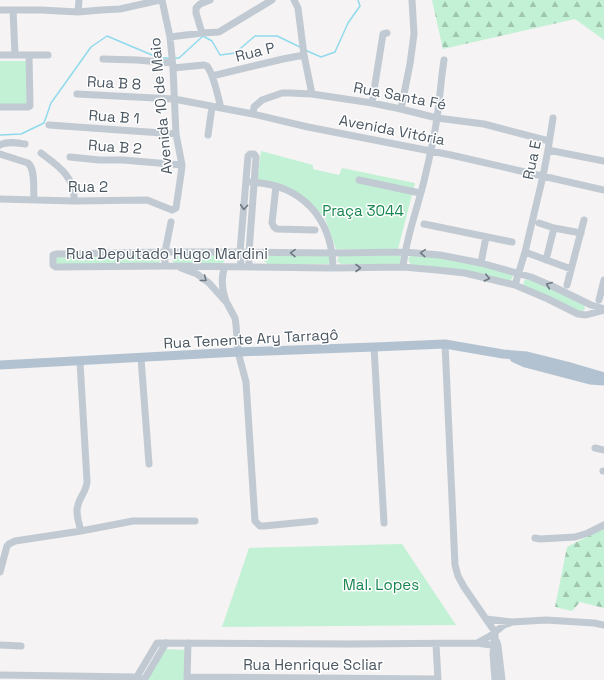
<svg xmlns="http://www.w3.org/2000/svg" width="604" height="680" viewBox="0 0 604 680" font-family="'Space Grotesk',sans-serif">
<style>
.green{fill:#c3f1d5}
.forest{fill:url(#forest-firs)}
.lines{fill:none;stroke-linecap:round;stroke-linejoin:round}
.stream{stroke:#90daee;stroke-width:1.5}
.minor{stroke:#c1cad2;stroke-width:7}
.major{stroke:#b3c2d1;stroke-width:9}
.oneway{stroke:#6e7983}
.labels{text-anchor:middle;stroke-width:3;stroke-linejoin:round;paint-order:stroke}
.street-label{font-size:15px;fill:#4a5661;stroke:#fff}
.park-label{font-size:15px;fill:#17864f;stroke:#fff}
</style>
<defs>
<pattern id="forest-firs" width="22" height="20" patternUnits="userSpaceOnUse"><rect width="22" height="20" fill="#c3f1d5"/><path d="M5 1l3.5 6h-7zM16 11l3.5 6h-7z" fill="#a0c6b0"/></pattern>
</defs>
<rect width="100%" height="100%" fill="#f5f3f3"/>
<!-- green -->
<path class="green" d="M0,61H26L28,104H0Z
M261,151L313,165V169L339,175L342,168L415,183L398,249H336L325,218L308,201L286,186L257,180Z
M157,255L160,259V260L159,263L59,265L56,263V258L57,257Z
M176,255H221L224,257L225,260L223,263L221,264H174L172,259Z
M267,255L329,256L330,263L328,264H268L264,261V257Z
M400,255L401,257L400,263L399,264H341L338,262L337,261L339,256Z
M411,255L454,259L512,274L513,277L510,281L445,268L412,265C408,262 407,258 411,255Z
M526,279L539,283L584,305L585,309L581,312L523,286L524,281Z
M402,544L456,625L222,627L249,548Z
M164,649L187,650L185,680H146Z"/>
<!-- forest -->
<path class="forest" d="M432,0H604V40L575,19L443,49Z
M604,528V608L580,602L572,611L555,607L567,547Z"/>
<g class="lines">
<!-- stream -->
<path class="stream" d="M305,50L321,57L335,52L348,23L360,6L358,0
M175,58H179L203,36L212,41L220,55L235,53L255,36H277L300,47
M0,135L21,134L44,123L51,103L91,47L107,36L159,58H169"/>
<!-- minor -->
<path class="minor" d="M294,0L298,8L304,55L312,94
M0,10H41L78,12L101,10L120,9L160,0
M13,10L15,55
M78,12L79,0
M202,33L196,13V8L200,4L210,0
M170,37L202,33L219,32L272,0
M0,55H48
M103,59L137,60L172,63
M173,68L204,65L207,66C214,75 218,97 221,108
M212,76L283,59L304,55
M77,94L174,99L253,114L308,127L451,155L604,190
M372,103L383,34L387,33
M0,107H28L30,106L29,55
M401,109L410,64L414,34L412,0
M253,114L254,107L262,100L282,93H290L312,94L372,103L401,109L437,118L484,124L549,141
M49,125L176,134
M208,135L212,107
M0,145C7,141 17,143 25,144
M548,150L604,161
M41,153C57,165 76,177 74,201
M0,154L28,163C36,170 33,190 34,200
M70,157L99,160H123L182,165
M359,180L420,193
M250,182C301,184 332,217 333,268
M276,186L272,223L274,227L277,229L315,230
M0,199L74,201L147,200L172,210L176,208L181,174L182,165L176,134L173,68L170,37L162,0
M539,223L554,228L581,233
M424,224L512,242
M525,252L571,269
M546,260L554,228
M481,263L486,237
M165,266V252L171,222
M225,267C220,278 222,289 226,301
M241,267L240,252L248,156L250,154H254L256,157L249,252V267
M403,267C406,237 417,210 424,181C429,160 434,139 437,118C440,98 441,79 444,60
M181,268L197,274L209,283L227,303L235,318L236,325L238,352L246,382L255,521L260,526H264L315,521
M515,285L525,252L543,176L548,150L553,118
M567,285L584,220
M599,300L604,280
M604,309L591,305L552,286L531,277L481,263L440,255L404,252L333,253L240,252H165L56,254L53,255V265L56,267L165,266L333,268L403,267L437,270L465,273L515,285L548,299L578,314L586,315L604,310
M445,344L455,565L458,576L464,587L486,619L495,632V640L497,642L498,646L502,680
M374,347L384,523
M141,358L149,464
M80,362L87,481C87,491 80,496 78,505C75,513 79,523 81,531
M595,448L604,450
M603,471H604
M535,538L540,539L575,537L588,533L604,525
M0,572L7,546L9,544L15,541L81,531L133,521H195
M486,619L512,622L546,620L594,623L604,625
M494,641L493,654L495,680
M477,643L490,636L504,625L510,623
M436,644L438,680
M0,645L21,646
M0,675L136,677L144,680
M187,677L438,679
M135,680L157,643L348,644L477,643L498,646
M144,680L166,643
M187,680L188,643"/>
<!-- major -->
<path class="major" d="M514,358L525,363L590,380L604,381
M0,365L238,352L374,347L445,344L503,354L527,356L567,366L604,377"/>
</g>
<!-- one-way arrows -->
<defs><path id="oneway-chevron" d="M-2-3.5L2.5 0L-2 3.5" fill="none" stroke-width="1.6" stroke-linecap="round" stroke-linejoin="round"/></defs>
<g class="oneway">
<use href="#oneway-chevron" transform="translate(244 207) rotate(95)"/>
<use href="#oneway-chevron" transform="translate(293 253) rotate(-179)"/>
<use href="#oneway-chevron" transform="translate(423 253) rotate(-176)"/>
<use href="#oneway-chevron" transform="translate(358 268)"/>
<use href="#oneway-chevron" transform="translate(487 278) rotate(13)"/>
<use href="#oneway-chevron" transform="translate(204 279) rotate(38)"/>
<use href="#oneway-chevron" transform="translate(549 285) rotate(-157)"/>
</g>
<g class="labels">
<!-- street labels -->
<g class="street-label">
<text transform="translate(255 52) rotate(-14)" y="5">Rua P</text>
<text transform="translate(114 83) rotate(3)" y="5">Rua B 8</text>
<text transform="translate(400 96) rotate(11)" y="5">Rua Santa Fé</text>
<text transform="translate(161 106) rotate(-95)" y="5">Avenida 10 de Maio</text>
<text transform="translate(114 117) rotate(4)" y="5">Rua B 1</text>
<text transform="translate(392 130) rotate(11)" y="5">Avenida Vitória</text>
<text transform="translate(115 147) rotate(4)" y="5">Rua B 2</text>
<text transform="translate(532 160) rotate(-78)" y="5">Rua E</text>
<text x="88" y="192">Rua 2</text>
<text x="167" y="259">Rua Deputado Hugo Mardini</text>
<text transform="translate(251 339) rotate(-3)" y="5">Rua Tenente Ary Tarragô</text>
<text x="313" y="670">Rua Henrique Scliar</text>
</g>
<!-- park labels -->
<g class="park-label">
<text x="363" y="216">Praça 3044</text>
<text x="381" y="590">Mal. Lopes</text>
</g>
</g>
</svg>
